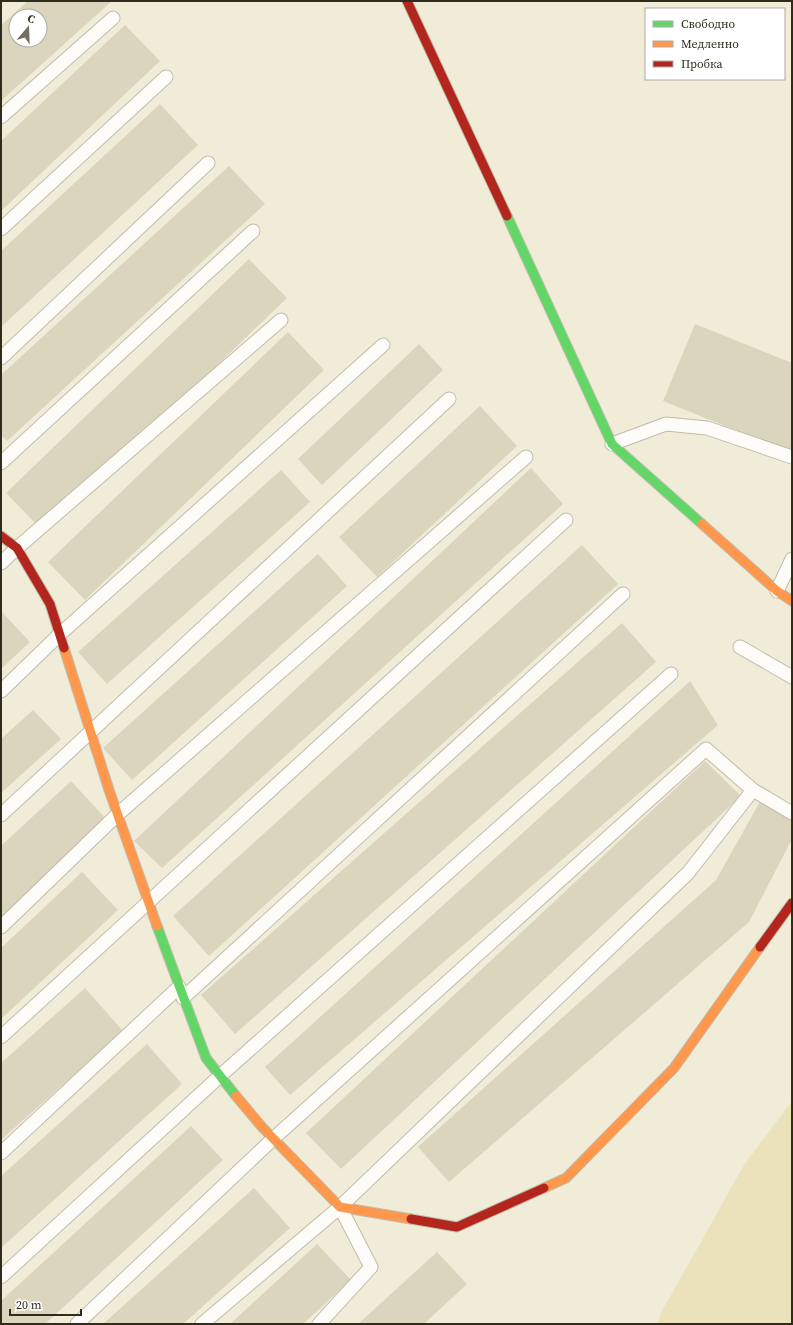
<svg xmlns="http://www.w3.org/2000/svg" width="793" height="1325" viewBox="0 0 793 1325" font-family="'Source Serif 4',serif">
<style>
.green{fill:#ebe2bc}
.building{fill:#dbd5be;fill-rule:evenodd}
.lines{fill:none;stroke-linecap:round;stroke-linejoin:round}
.lane-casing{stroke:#c0bcad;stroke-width:15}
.fast-casing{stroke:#c0bcad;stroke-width:11}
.slow-casing{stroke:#c0bcad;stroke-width:11}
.jam-casing{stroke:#c0bcad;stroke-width:11}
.lane{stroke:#fdfcf9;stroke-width:13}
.fast{stroke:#63d668;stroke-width:9}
.slow{stroke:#ff974d;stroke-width:9}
.jam{stroke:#b3261e;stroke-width:9}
</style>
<rect width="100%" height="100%" fill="#f0ecd8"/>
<!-- green -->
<path class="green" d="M792,1101V1324H657L662,1311L744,1165Z"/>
<!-- building -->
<path class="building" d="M28,1H112L1,101V25ZM16,16H40V40H16Z
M125,25L160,61L1,211V141Z
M160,104L198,145L1,327V251Z
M229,166L265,204L7,441L1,435V375Z
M249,259L287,298L44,532L6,493Z
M695,324L792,363V453L663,401Z
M288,332L324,370L85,600L48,562Z
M419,344L443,370L322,485L298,459Z
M480,406L517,446L377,577L339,537Z
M531,468L563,504L162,868L134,841Z
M281,470L310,502L107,684L78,652Z
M582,545L618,584L209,956L173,916Z
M318,554L347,586L132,780L103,748Z
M1,611L30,642L1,669Z
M622,623L656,662L235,1034L201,995Z
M690,681L718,725L290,1095L265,1067Z
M33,710L61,739L1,793V739Z
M705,761L741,796L341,1169L306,1133Z
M71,781L108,821L1,919V846Z
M761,800L792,818V839L749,922L449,1182L418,1147L716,880Z
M82,872L118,910L1,1019V948Z
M85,988L123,1031L1,1140V1063Z
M147,1044L182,1084L1,1248V1176Z
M191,1126L223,1160L45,1324H1V1301Z
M254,1188L290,1228L183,1324H103Z
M317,1244L351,1280L303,1324H230Z
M437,1252L467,1284L424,1324H358Z"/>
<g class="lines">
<!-- lane casing -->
<g class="lane-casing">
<path id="lane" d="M1,117L113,18
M1,229L166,77
M1,358L208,163
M612,444L666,424L707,428L792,457
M1,463L253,231
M1,563L17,548L281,320
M777,591L792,559
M740,647L792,677
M1,691L59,635L383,345
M1,815L449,399
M1,927L118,814L526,457
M183,998L623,594
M1,1037L566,520
M1,1153L179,987
M1,1277L220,1076L671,674
M77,1324L274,1138L706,749L753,790L792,813
M202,1324L340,1207L688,873L753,790
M319,1324L371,1267L340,1207"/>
</g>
<!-- fast casing -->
<g class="fast-casing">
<path id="fast" d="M507,216L612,444L702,524
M157,926L206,1058L236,1096"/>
</g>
<!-- slow casing -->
<g class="slow-casing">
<path id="slow" d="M702,524L777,591L792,601
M64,648L109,790L157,926
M236,1096L262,1127L340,1207L411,1219
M544,1188L566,1178L674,1068L760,947"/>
</g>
<!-- jam casing -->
<g class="jam-casing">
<path id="jam" d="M407,1L507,216
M1,536L17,548L50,604L64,648
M760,947L792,903
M411,1219L457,1227L544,1188"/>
</g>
<!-- lane -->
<use href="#lane" class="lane"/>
<!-- fast -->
<use href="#fast" class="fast"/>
<!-- slow -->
<use href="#slow" class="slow"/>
<!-- jam -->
<use href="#jam" class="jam"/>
</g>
<!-- border -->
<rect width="793" height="1325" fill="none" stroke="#2f2b1d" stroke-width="4"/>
<!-- legend -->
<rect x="645" y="8" width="140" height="72" fill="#ffffff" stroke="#acaaa5"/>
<rect x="653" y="21" width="20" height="6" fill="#63d668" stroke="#acaaa5"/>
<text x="681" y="28" font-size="12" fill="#2f2b1d">Свободно</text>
<rect x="653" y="41" width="20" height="6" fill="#ff974d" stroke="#acaaa5"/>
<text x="681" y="48" font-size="12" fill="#2f2b1d">Медленно</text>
<rect x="653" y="61" width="20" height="6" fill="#b3261e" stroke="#acaaa5"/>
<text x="681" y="68" font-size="12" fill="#2f2b1d">Пробка</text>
<!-- north arrow -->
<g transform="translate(28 28) rotate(19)"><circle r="19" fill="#ffffff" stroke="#acaaa5"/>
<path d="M0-3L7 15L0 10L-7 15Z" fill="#736f5e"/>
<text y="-6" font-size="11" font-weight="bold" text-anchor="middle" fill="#2f2b1d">С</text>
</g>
<!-- scale -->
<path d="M10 1309v6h71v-6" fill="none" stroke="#2f2b1d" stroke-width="2"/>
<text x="16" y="1309" font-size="12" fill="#2f2b1d" stroke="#ffffff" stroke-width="3" paint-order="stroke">20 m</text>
</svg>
